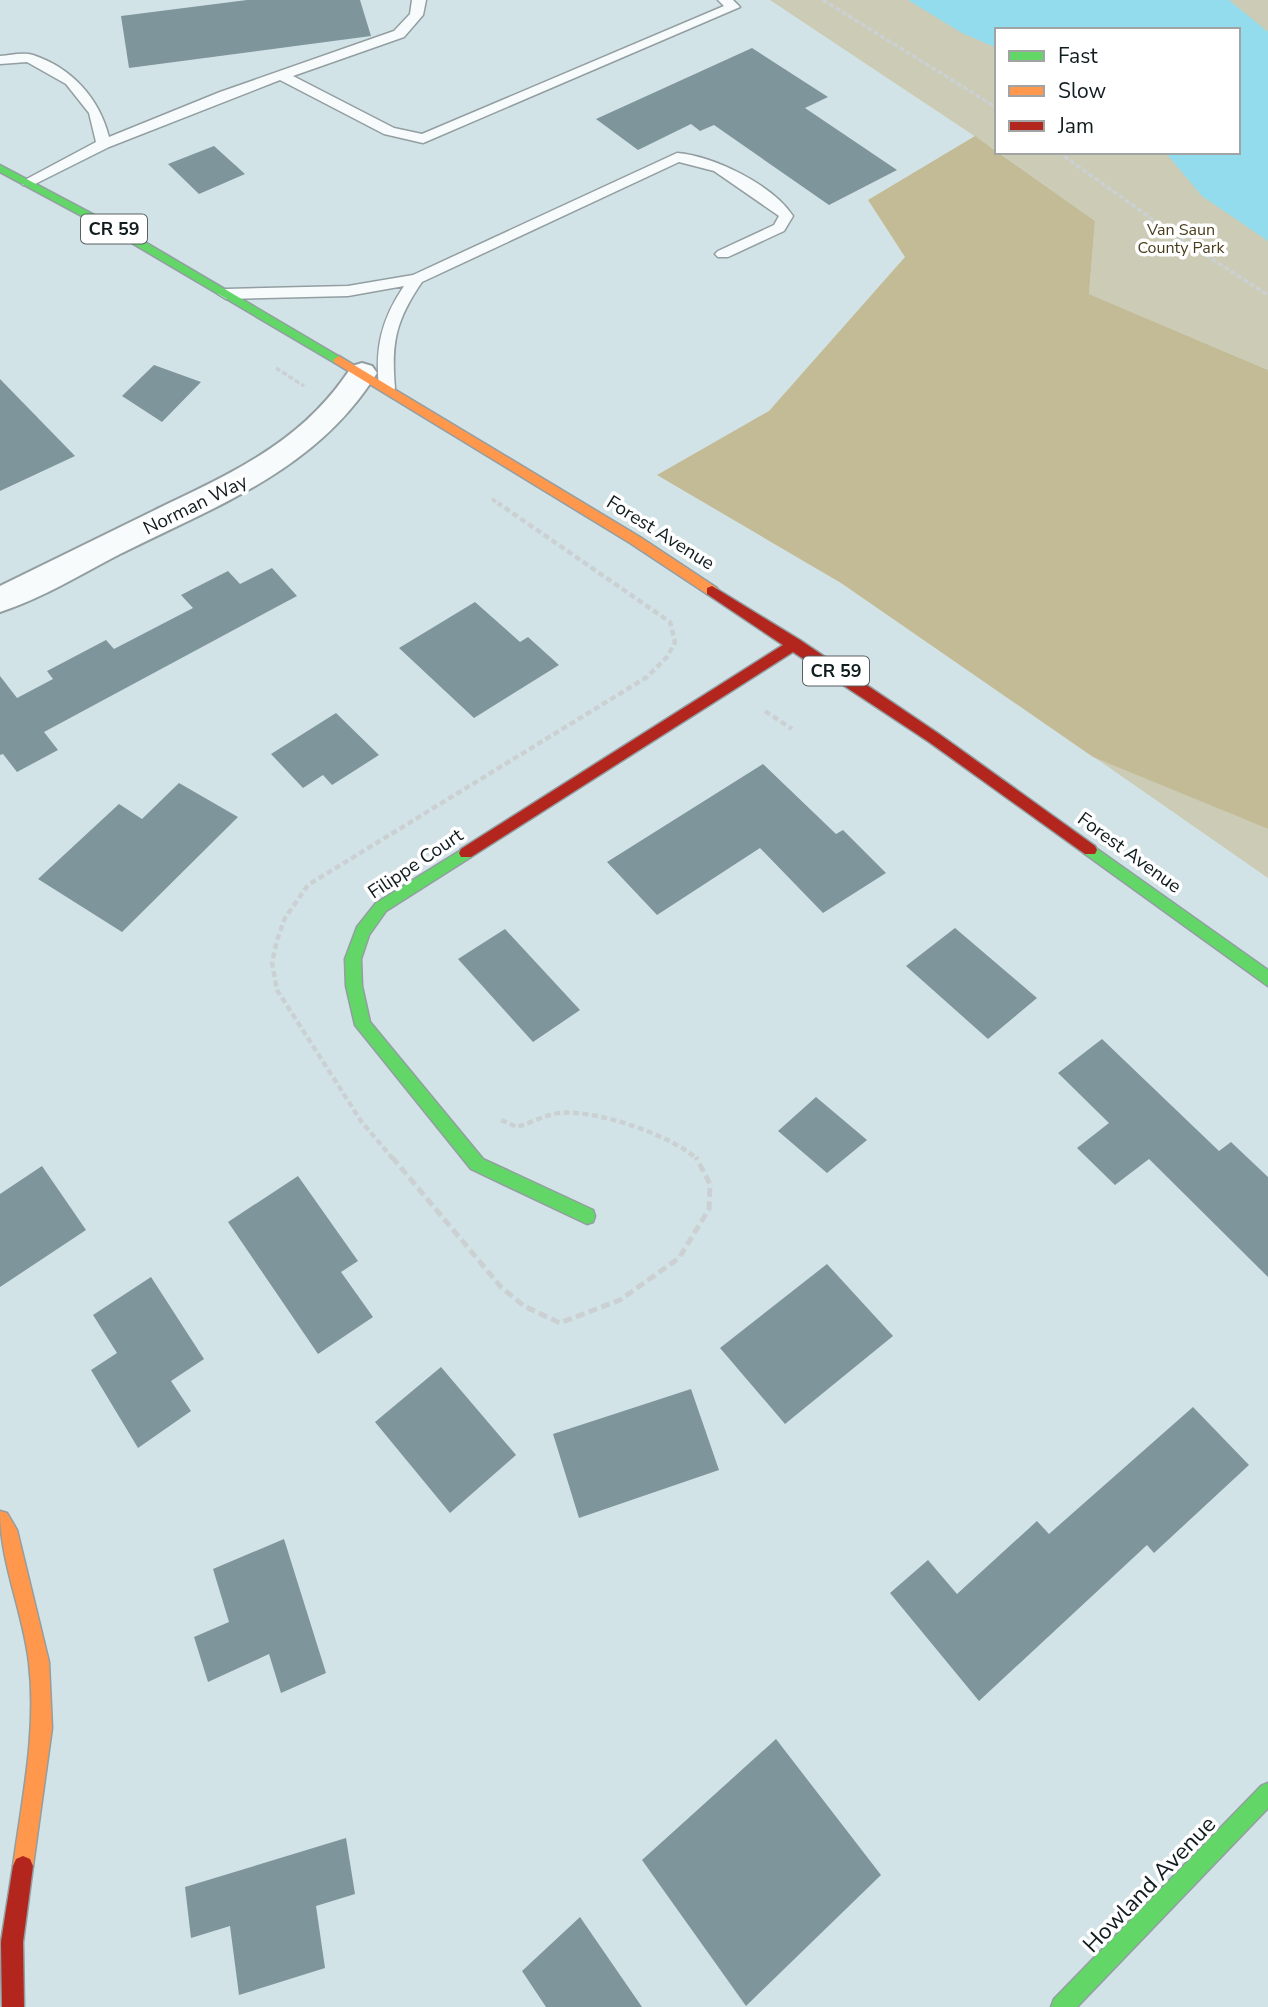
<svg xmlns="http://www.w3.org/2000/svg" width="1268" height="2007" viewBox="0 0 1268 2007" font-family="'Nunito Sans',sans-serif">
<style>
.green{fill:#cccbb5}
.forest{fill:#c3bb95}
.water{fill:#92dced}
.building{fill:#7e959b}
.lines{fill:none;stroke-linecap:round;stroke-linejoin:round}
.lane-casing{stroke:#929ea1;stroke-width:3}
.street-casing{stroke:#929ea1;stroke-width:4}
.fast-casing{stroke:#929ea1;stroke-width:3}
.slow-casing{stroke:#929ea1;stroke-width:3}
.jam-casing{stroke:#929ea1;stroke-width:3}
.path-far2{stroke:#cbd0d2;stroke-width:3.5;stroke-dasharray:5 2.5;stroke-linecap:butt}
.path-far1{stroke:#cbd0d2;stroke-width:4.5;stroke-dasharray:6 3.5;stroke-linecap:butt}
.path{stroke:#cbd0d2;stroke-width:5;stroke-dasharray:9 4.5;stroke-linecap:butt}
.lane{fill:#f8fbfb;fill-rule:evenodd}
.street{fill:#f8fbfb;fill-rule:evenodd}
.fast{fill:#63d668;fill-rule:evenodd}
.slow{fill:#ff974d;fill-rule:evenodd}
.jam{fill:#b3261e;fill-rule:evenodd}
.labels{text-anchor:middle;stroke-width:7;stroke-linejoin:round;paint-order:stroke}
.far-park-label{font-size:16px;fill:#483c1b;stroke:#fff}
.shield{fill:#fff;stroke:#586062;stroke-width:2}
.shield-label{font-size:18px;font-weight:bold;fill:#111c1e}
.street-label{font-size:19px;fill:#111c1e;stroke:#fff}
.near-street-label{font-size:23px;fill:#111c1e;stroke:#fff}
</style>
<rect width="100%" height="100%" fill="#d2e3e7"/>
<!-- green -->
<path class="green" d="M770,0H1268V370L1089,294L1095,221L998,152H1238V30H997V151Z
M1094,757L1268,829V878Z"/>
<!-- forest -->
<path class="forest" d="M975,136L1095,221L1089,294L1268,370V829L1093,757L841,583L657,475L769,411L905,257L868,200Z"/>
<!-- water -->
<path class="water" d="M908,0H1229L1268,32V241L1202,196L1165,152H1238V30H997V48L962,33Z"/>
<!-- building -->
<path class="building" d="M247,0H360L371,36L129,68L121,16Z
M752,48L828,97L805,108L897,170L829,205L714,125L700,131L691,124L638,150L596,119Z
M214,146L245,174L199,194L168,164Z
M154,365L201,382L162,422L122,396Z
M0,379L75,456L0,491Z
M272,568L297,596L44,732L58,750L17,772L3,754L0,755V676L17,698L53,679L47,671L106,640L114,649L193,608L181,595L228,571L240,584Z
M475,602L520,642L528,637L559,665L474,718L399,648Z
M336,713L379,755L332,785L323,775L303,788L271,754Z
M763,764L836,834L843,830L886,873L823,913L760,848L657,915L607,862Z
M179,783L238,817L122,932L38,879L119,804L142,819Z
M955,928L1037,998L988,1039L906,966Z
M505,929L580,1010L533,1042L458,959Z
M1102,1039L1219,1151L1231,1142L1268,1177V1277L1149,1159L1115,1185L1077,1148L1109,1123L1058,1073Z
M816,1097L867,1140L827,1173L778,1131Z
M42,1166L86,1230L0,1287V1194Z
M298,1176L358,1261L341,1272L373,1317L318,1354L228,1222Z
M827,1264L893,1336L785,1424L720,1348Z
M151,1277L204,1359L171,1381L191,1411L138,1448L91,1370L117,1353L93,1315Z
M441,1367L516,1455L450,1513L375,1422Z
M691,1389L719,1470L579,1518L553,1434Z
M1193,1407L1249,1465L1154,1553L1147,1545L979,1701L890,1593L928,1560L957,1594L1037,1521L1049,1534Z
M284,1539L326,1673L281,1693L269,1654L208,1682L194,1637L229,1622L213,1569Z
M776,1739L881,1875L746,2006L642,1860Z
M346,1838L355,1894L316,1906L325,1968L239,1995L230,1926L191,1938L185,1887Z
M580,1917L642,2007H546L522,1971Z"/>
<g class="lines">
<!-- lane casing -->
<g class="lane-casing">
<path id="lane" d="M412,0H426L423,15L404,37L293,76L394,128L422,134L724,6L718,0H733L740,7L423,143L384,134L280,80L109,147L33,185H23L21,182L96,142L89,113L66,84L27,62L0,64V56C10,55 24,52 33,55C72,68 99,98 109,137L220,92L394,31L410,14Z
M677,153C714,156 773,185 793,216L784,231L728,257H718L715,254L718,251L774,225L779,216L714,171L679,162L422,282C396,320 391,342 395,388L393,392L387,393L379,388C375,348 381,320 404,286L348,296L226,299L218,294L226,289L348,286L413,275Z"/>
</g>
<!-- street casing -->
<g class="street-casing">
<path id="street" d="M362,363L372,366L377,373C317,470 218,505 120,554C81,574 41,599 0,612V586C51,561 102,536 153,511C231,473 303,443 352,366Z"/>
</g>
<!-- fast casing -->
<g class="fast-casing">
<path id="fast" d="M0,165L138,238L345,360L343,363H335L130,242L0,172Z
M1090,844L1268,970V986L1085,854L1083,850L1085,846Z
M466,847L473,853L471,857L386,911L369,935L361,959L362,986L370,1022L483,1159L593,1210L595,1216L593,1222L587,1224L471,1169L355,1025L346,986L345,959L357,927L376,903Z
M1268,1783V1808L1077,2007H1051L1054,1999L1261,1786Z"/>
</g>
<!-- slow casing -->
<g class="slow-casing">
<path id="slow" d="M339,356L640,537L717,588V594H707L630,543L335,363L333,360Z
M0,1511L7,1513L17,1530L49,1662L52,1728L33,1866L30,1873L23,1876L16,1873L13,1866C22,1799 37,1731 29,1663C23,1611 0,1563 0,1511Z"/>
</g>
<!-- jam casing -->
<g class="jam-casing">
<path id="jam" d="M712,586L800,640L939,734L1095,846L1097,850L1095,854H1085L929,742L793,652L471,857H461L459,853L461,849L783,645L707,594V588Z
M23,1856L30,1859L33,1866L23,1942L24,2007H2L1,1942L13,1866L16,1859Z"/>
</g>
<!-- path-far2 -->
<path class="path-far2" d="M823,0L997,108
M1058,152L1176,236L1268,295
M276,368L304,386
M492,499L500,505"/>
<!-- path-far1 -->
<path class="path-far1" d="M765,711L792,729
M501,1120L517,1127C530,1123 545,1115 559,1113C595,1109 671,1135 697,1159
M393,1159L361,1121L277,990L272,963L277,940L285,918L308,885L647,677L667,657L675,642L670,622L498,503"/>
<!-- path -->
<path class="path" d="M392,1157L501,1287L524,1306L560,1323L620,1300L679,1258L709,1209L710,1184L696,1157"/>
<!-- lane -->
<use href="#lane" class="lane"/>
<!-- street -->
<use href="#street" class="street"/>
<!-- fast -->
<use href="#fast" class="fast"/>
<!-- slow -->
<use href="#slow" class="slow"/>
<!-- jam -->
<use href="#jam" class="jam"/>
</g>
<g class="labels">
<!-- far-park labels -->
<g class="far-park-label">
<text x="1181" y="235">Van Saun<tspan x="1181" dy="18">County Park</tspan></text>
</g>
<!-- shield labels -->
<g class="shield">
<rect x="81" y="214.5" width="66" height="29" rx="5"/>
<rect x="803" y="656.5" width="66" height="29" rx="5"/>
</g>
<g class="shield-label">
<text x="114" y="235">CR 59</text>
<text x="836" y="677">CR 59</text>
</g>
<!-- street labels -->
<g class="street-label">
<text transform="translate(195 504) rotate(-26)" y="7">Norman Way</text>
<text transform="translate(661 532) rotate(32)" y="7">Forest Avenue</text>
<text transform="translate(1130 852) rotate(36)" y="7">Forest Avenue</text>
<text transform="translate(415 863) rotate(-34)" y="7">Filippe Court</text>
</g>
<!-- near-street labels -->
<g class="near-street-label">
<text transform="translate(1149 1884) rotate(-46)" y="8">Howland Avenue</text>
</g>
</g>
<!-- legend -->
<rect x="995" y="28" width="245" height="126" fill="#ffffff" stroke="#a0a4a5" stroke-width="2"/>
<rect x="1009" y="51" width="35" height="10" fill="#63d668" stroke="#a0a4a5" stroke-width="2"/>
<text x="1058" y="63" font-size="21" fill="#111c1e">Fast</text>
<rect x="1009" y="86" width="35" height="10" fill="#ff974d" stroke="#a0a4a5" stroke-width="2"/>
<text x="1058" y="98" font-size="21" fill="#111c1e">Slow</text>
<rect x="1009" y="121" width="35" height="10" fill="#b3261e" stroke="#a0a4a5" stroke-width="2"/>
<text x="1058" y="133" font-size="21" fill="#111c1e">Jam</text>
</svg>
